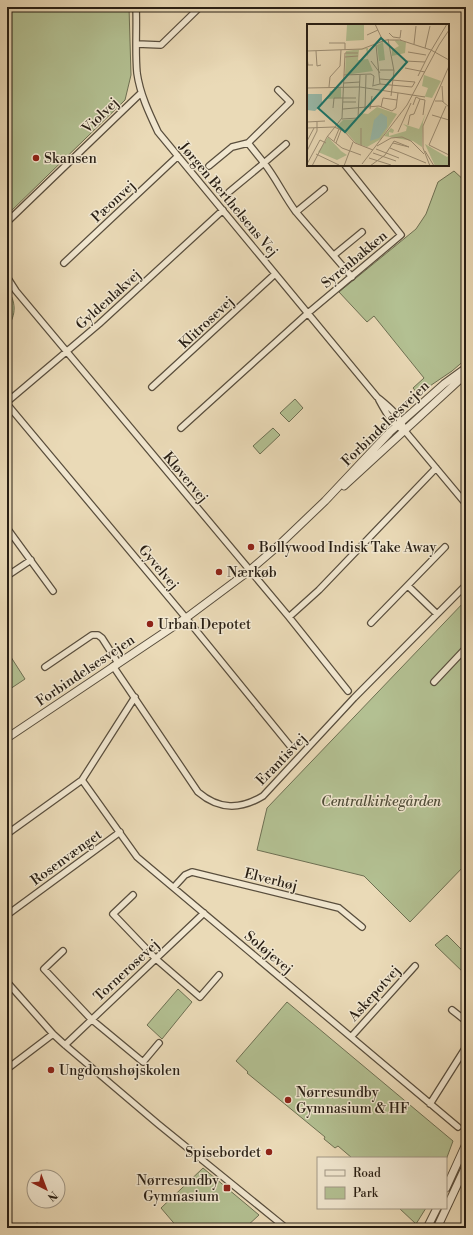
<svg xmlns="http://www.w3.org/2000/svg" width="473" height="1235" viewBox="0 0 473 1235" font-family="'Libre Bodoni',serif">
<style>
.green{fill:#b3c092;stroke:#6e7053}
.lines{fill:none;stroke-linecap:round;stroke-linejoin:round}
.minor-casing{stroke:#594e3d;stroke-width:8}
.tertiary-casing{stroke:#594e3d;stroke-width:9}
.minor{stroke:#f1e7d0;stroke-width:5.5}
.tertiary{stroke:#f1e7d0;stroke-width:7}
.poi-dot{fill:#8f2418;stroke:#f1e7d0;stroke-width:1.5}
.labels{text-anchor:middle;stroke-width:3;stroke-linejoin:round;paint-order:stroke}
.street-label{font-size:14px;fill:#291f14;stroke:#f1e7d0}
.poi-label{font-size:14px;fill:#291f14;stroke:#f1e7d0;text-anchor:start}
.park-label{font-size:14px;font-style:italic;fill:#524f3a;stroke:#f1e7d0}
.inset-road{fill:none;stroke:#9d8f76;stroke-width:1}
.view{fill:#0f766e;fill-opacity:0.15;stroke:#0f766e;stroke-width:2}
.inset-edge{fill:none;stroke:#291f14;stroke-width:2}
</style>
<rect width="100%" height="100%" fill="#eadab7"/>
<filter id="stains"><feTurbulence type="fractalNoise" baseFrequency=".005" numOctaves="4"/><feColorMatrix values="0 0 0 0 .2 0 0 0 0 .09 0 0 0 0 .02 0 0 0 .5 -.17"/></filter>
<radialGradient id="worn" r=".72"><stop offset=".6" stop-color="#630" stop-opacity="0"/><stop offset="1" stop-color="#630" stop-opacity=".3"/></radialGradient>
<!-- green -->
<path class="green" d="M7,7H129L131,75L125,100L7,215Z
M454,171L466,182V307L461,312L466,317V359L452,371L418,394L413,388L424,378L374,316L367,322L339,292L416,229L426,214L438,182Z
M7,288C16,302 17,314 7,328Z
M295,399L303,408L289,422L280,413Z
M273,428L280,435L260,454L253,446Z
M466,600V864L410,922L364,876L257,850L267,808Z
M9,654L25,679L7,691V655Z
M447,935L466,954V975L435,945Z
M178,989L192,1002L162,1039L147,1025Z
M287,1002L453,1141L446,1160V1158H352L338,1146L335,1148L324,1139L325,1137L247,1073L248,1072L236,1061Z
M203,1168L259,1215L245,1228H178L161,1208Z
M399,1208H426L416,1224Z"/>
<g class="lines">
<!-- minor casing -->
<g class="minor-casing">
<path id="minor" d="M136,7C137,29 135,51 137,73C140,94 149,113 158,132L377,397C389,407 400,415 405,431
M137,44L161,45L200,7
M286,144L264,163C276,178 284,196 296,212
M209,166L232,147L248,143
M324,189L296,212L352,277
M229,192L264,163L248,143L290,102L278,90
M7,222L141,93
M334,255L362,232
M64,263L178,156
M7,277L16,291L289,617L348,691
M152,387L275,274
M379,400C386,413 392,424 405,431L466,504
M7,402L99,324L223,210
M7,404L186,618L291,747
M181,428L308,313L401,235L345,165
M7,528L53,591
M7,576L31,560
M408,586L437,614
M289,617L319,590L436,468
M371,623L445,547
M113,666L198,792C219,810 240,810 263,796L354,698L466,585
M45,667L92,635H98L102,638L118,663
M434,682L466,648
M82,780L137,857L458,1127
M7,834L82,780L135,697
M174,887L185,875L192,872L339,908L362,927
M133,895L113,914L156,959L200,997L219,975
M7,915L120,832
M63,951L44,969L91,1019L143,1062L159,1043
M7,982L53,1034L65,1045L158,1124L286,1228
M452,1010L466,1021
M351,1037L415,966
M65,1045L204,913
M7,1069L53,1034
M430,1104L466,1047
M36,1228L37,1227"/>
</g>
<!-- tertiary casing -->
<g class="tertiary-casing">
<path id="tertiary" d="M344,486L466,374
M7,738L186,618L249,571L279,545L325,501L390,432L444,384L466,368
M446,1188L466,1144
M427,1228L437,1208
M437,1228L466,1166"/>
</g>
<!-- minor -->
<use href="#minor" class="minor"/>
<!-- tertiary -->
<use href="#tertiary" class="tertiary"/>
</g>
<!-- markers -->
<g class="poi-dot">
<circle cx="36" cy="158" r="4"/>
<circle cx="251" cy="547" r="4"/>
<circle cx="219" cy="572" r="4"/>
<circle cx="150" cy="624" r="4"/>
<circle cx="51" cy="1070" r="4"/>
<circle cx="288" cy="1100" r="4"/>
<circle cx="269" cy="1152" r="4"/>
<rect x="223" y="1184" width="8" height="8" rx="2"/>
</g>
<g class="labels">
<!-- street labels -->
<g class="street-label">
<text transform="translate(100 115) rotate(-44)" y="5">Violvej</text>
<text transform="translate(229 199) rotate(50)" y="5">Jørgen Berthelsens Vej</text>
<text transform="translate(113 201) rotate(-43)" y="5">Pæonvej</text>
<text transform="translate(354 259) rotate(-40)" y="5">Syrenbakken</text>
<text transform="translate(108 299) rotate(-42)" y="5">Gyldenlakvej</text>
<text transform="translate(206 322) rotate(-43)" y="5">Klitrosevej</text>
<text transform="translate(385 423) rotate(-44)" y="5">Forbindelsesvejen</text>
<text transform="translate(186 477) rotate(50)" y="5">Kløvervej</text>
<text transform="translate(159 567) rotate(50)" y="5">Gyvelvej</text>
<text transform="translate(85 670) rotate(-34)" y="5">Forbindelsesvejen</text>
<text transform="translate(281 759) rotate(-46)" y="5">Erantisvej</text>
<text transform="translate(66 857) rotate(-36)" y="5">Rosenvænget</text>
<text transform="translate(271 879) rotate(14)" y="5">Elverhøj</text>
<text transform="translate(269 952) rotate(40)" y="5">Soløjevej</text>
<text transform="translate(126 970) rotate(-43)" y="5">Tornerosevej</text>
<text transform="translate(374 993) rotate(-48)" y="5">Askepotvej</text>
</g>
<!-- poi labels -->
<g class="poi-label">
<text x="44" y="163">Skansen</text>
<text x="259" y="552">Bollywood Indisk Take Away</text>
<text x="227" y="577">Nærkøb</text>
<text x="158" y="629">Urban Depotet</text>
<text x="59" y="1075">Ungdomshøjskolen</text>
<text x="296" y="1097">Nørresundby<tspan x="296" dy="16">Gymnasium &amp; HF</tspan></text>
<text x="261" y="1157" text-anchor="end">Spisebordet</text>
<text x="219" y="1185" text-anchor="end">Nørresundby<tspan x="219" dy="16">Gymnasium</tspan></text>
</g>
<!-- park labels -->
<g class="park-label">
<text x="381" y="806">Centralkirkegården</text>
</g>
</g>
<!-- overview -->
<g transform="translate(307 24)">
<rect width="142" height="142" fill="#eadab7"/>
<path d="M57,0V16L39,17L40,1ZM87,16L82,17L90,16L99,18L98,29L85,32V26L92,22ZM76,18L78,36L72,37L70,21ZM61,24V33L59,25L52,26L51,36L61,35L66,47L38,51L39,27ZM117,51L134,57L125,74L115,72H118L121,64L115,62ZM28,64H34V74L21,75L23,67H28ZM70,83L90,90L74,115L60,123L49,119L41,110L29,103L36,96L51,95L53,89L61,90ZM119,89L116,98L115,123L106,117L77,112L84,104L87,106L86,109L82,108V112L99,107L100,103L96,100L112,105ZM21,113L34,127L40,131L30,136L11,128ZM118,120L140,133L142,131L141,142H128Z" fill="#b3c092"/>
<path d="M0,70H15V80L8,87L0,86ZM74,89L80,93V103L72,114L63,117L67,96Z" fill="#98bbac"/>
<path class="inset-road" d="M68,0L76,17M82,9L86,13L93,14L94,6M60,11L71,6M81,15L87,47L84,72M93,16L124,26L142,36M22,19H38V26M107,20L109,2M69,21L73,60M132,21L142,6M118,24L123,2M0,27L55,25L79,16H94M9,27L10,42L14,41M101,28L119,31M122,30L140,0M0,33L1,41H6M38,33L51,32M64,37L73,49M98,37L118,38M98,44L118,48M73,46H87M37,51L64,50L67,52L66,61M111,52L122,30M73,55L108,58M37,59L53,58M65,62L73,60L105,63L108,58M135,62L136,78M22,63L23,53L33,42L34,26M0,64L53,63L118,73M113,75L118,76L116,91M128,77H135L142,83M36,78H49M139,82L122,121L142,131M74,83L76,74L90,76M26,84L27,74H49M36,85L72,82L85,87L89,84L91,69M58,85L59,51M63,85L65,72M125,91L142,96M35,95L51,94L53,51M0,98L18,97M101,101L103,91L107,90L113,75L109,73L106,81M0,104L27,103L37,107L48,119L66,126M54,104V121M91,108L104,79M20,112L35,124L54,131M0,117L7,104M27,117L32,105M29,119L34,106M70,122L84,114L95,113L104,117L117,130M83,124L119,139M69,125L92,134M0,127L10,107V98M118,127L127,142M66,129L89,137M9,130L32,141M62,134L84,141M0,140L13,116L19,119M55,140L100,81L132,21M5,142L20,113L35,94L38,29H51M37,142L46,118M63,142L78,131L87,117L102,123L86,119M123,142L116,124V102L142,42"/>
<path class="view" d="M74,14L100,38L38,108L11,84Z"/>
<rect width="142" height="142" class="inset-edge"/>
</g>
<!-- margin -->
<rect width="473" height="1235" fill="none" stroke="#eadab7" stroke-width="24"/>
<rect x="8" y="8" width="457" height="1219" fill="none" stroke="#291f14" stroke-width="2"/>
<rect x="12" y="12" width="449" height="1211" fill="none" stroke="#291f14"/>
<!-- legend -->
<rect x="317" y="1157" width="130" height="52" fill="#f1e7d0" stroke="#a19785"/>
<rect x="325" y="1170" width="20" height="6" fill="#f1e7d0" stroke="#a19785"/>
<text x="353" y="1177" font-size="12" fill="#291f14">Road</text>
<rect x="325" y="1187" width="20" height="12" fill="#b3c092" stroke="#a19785"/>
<text x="353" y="1197" font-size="12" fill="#291f14">Park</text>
<!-- north arrow -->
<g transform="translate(46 1189) rotate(138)"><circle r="19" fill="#f1e7d0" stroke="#a19785"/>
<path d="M0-3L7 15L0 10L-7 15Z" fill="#8f2418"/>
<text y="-6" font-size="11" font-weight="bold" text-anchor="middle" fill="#291f14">N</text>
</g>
<rect width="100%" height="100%" filter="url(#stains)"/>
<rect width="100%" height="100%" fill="url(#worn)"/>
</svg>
